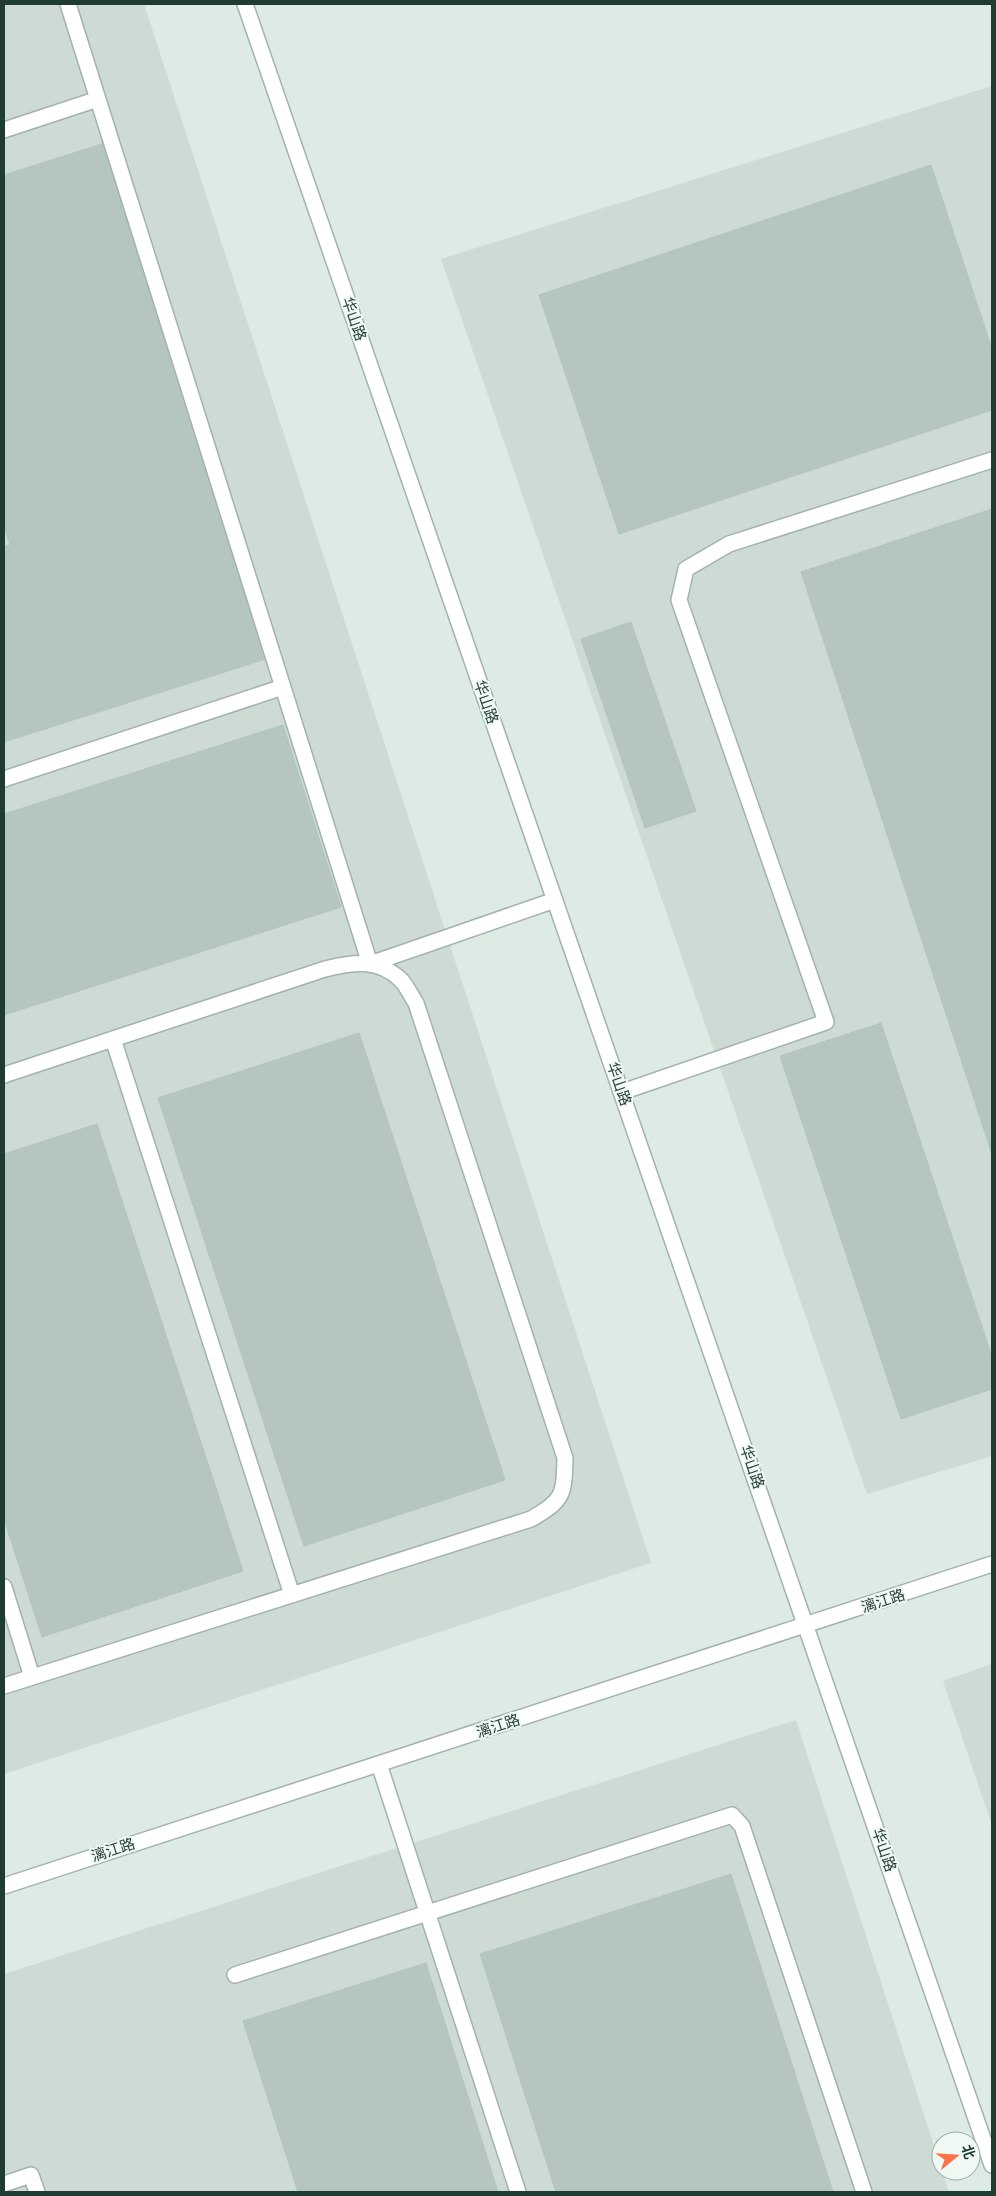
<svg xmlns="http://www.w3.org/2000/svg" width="996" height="2196" viewBox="0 0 996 2196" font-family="'PT Sans Narrow','Noto Sans SC',sans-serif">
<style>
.built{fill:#cddbd4}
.building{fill:#b4c6be;stroke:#b0c5bc}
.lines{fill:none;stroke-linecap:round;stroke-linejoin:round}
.minor-casing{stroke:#a1b3ac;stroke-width:18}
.minor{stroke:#fff;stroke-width:15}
.labels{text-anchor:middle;stroke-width:4;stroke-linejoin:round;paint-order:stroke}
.street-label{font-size:15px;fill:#1e3c33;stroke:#eff8f3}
</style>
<rect width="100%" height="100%" fill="#deebe5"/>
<!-- built -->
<path class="built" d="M4,4H144L651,1563L4,1774Z
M992,86V1456L867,1494L441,259Z
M992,1664V1825L943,1681Z
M796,1720L949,2192H4V1974Z"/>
<!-- building -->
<path class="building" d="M105,143L269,658L4,742V547L10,545L4,526V175Z
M931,165L992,349V410L619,534L539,295Z
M992,509V1154L801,572Z
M631,622L696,811L645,828L581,639Z
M283,725L341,907L4,1015V814Z
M881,1023L992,1357V1389L901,1419L780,1056Z
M359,1033L505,1480L304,1546L158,1098Z
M97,1124L243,1571L42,1637L4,1519V1154Z
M731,1874L833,2192H556L480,1954Z
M426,1963L498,2192H298L243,2021Z"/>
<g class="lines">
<!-- minor casing -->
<g class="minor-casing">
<path id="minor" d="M68,4L370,964L555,900
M245,4L992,2165
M4,130L98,99
M4,779L283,687
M113,1039L292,1595
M4,1075L325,969C353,962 378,958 401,980C407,986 411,996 416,1003L565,1458C564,1495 564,1500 531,1519L4,1686
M622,1092L826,1022L679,600L686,569L729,544L992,460
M4,1587L32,1677
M379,1764L518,2192
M4,1886L992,1564
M235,1975L732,1815L742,1826L864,2192
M4,2184L31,2175L37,2192"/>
</g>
<!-- minor -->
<use href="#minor" class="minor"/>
</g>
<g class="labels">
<!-- street labels -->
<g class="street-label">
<text transform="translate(354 319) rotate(71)" y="5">华山路</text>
<text transform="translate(486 702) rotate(71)" y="5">华山路</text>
<text transform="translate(619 1084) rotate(71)" y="5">华山路</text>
<text transform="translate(752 1467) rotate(71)" y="5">华山路</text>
<text transform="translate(883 1601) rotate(-18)" y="5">漓江路</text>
<text transform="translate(498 1726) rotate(-18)" y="5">漓江路</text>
<text transform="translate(113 1850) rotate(-18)" y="5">漓江路</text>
<text transform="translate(884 1850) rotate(71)" y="5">华山路</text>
</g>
</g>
<!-- border -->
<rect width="996" height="2196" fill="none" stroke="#1e3c33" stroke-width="10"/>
<!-- north arrow -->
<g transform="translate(956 2156) rotate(72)"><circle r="24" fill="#eff8f3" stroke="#9bada6"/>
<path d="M0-4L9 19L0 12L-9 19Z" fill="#fc704b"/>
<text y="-8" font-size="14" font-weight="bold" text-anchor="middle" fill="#1e3c33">北</text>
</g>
</svg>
